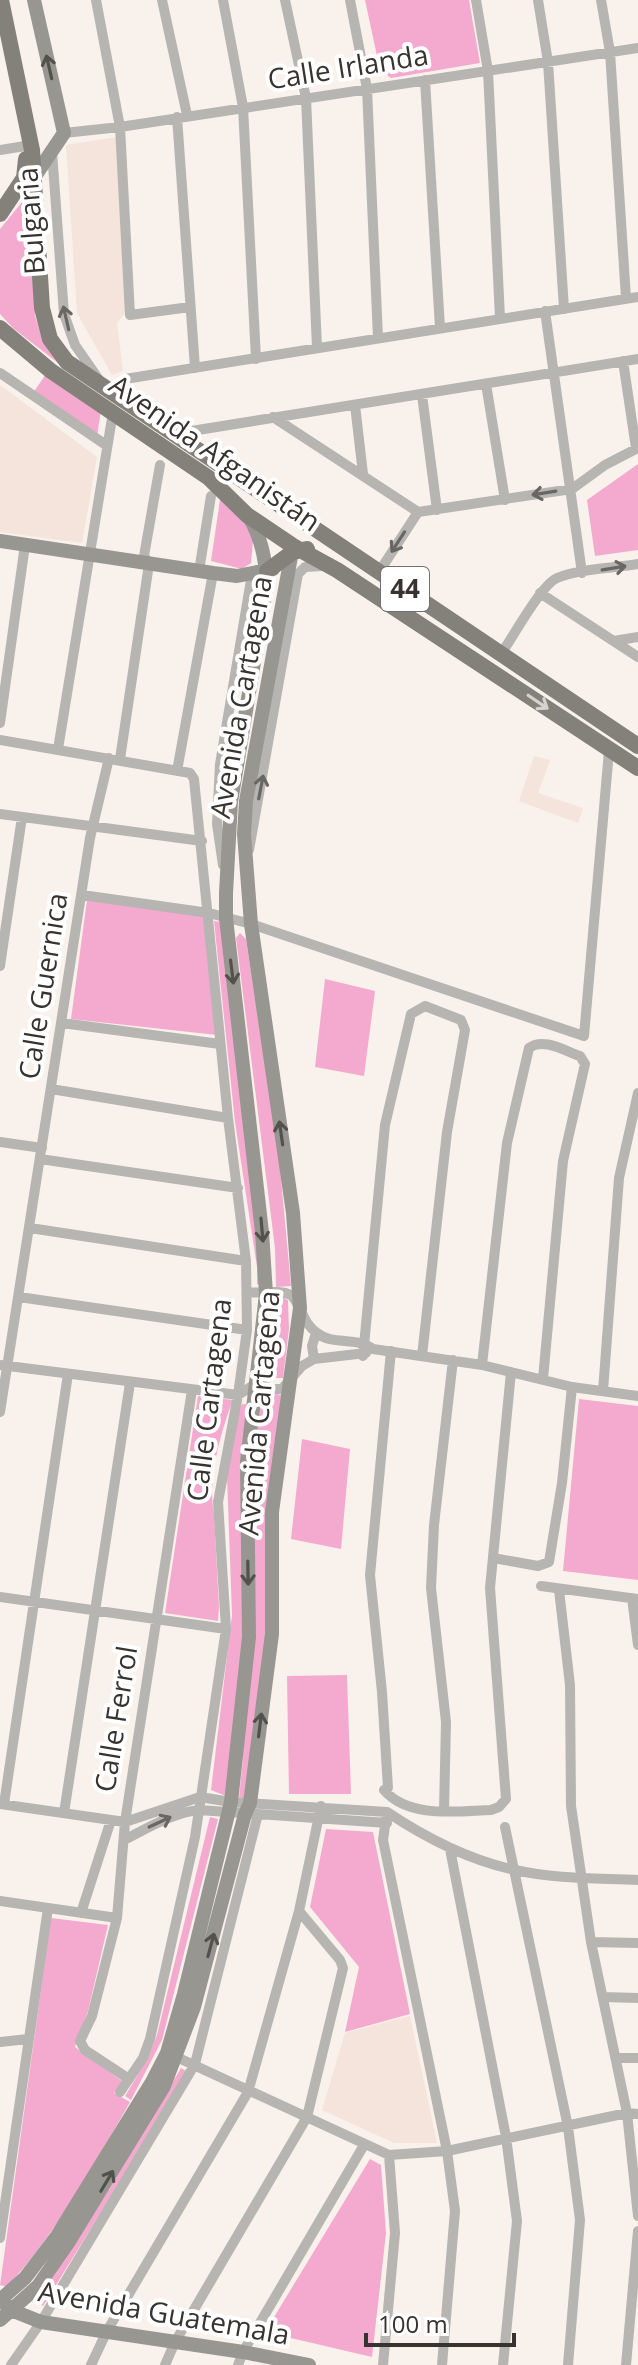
<svg xmlns="http://www.w3.org/2000/svg" width="638" height="2365" viewBox="0 0 638 2365" font-family="'Open Sans',sans-serif">
<style>
.built{fill:#f4e4db}
.green{fill:#f4aace}
.lines{fill:none;stroke-linecap:round;stroke-linejoin:round}
.street{stroke:#b6b5b1;stroke-width:10}
.secondary{stroke:#989691;stroke-width:14}
.primary{stroke:#83817a;stroke-width:16}
.oneway{stroke:#53514d}
.oneway2{stroke:#696764}
.oneway3{stroke:#d4d3d0}
.labels{text-anchor:middle;stroke-width:8;stroke-linejoin:round;paint-order:stroke}
.shield{fill:#fff;stroke:#72706e;stroke-width:2}
.shield-label{font-size:26px;font-weight:bold;fill:#363330}
.street-label{font-size:28px;fill:#363330;stroke:#fff}
</style>
<rect width="100%" height="100%" fill="#f9f1eb"/>
<!-- built -->
<path class="built" d="M117,137L128,309L117,323L123,371L112,375L77,313L66,145Z
M0,385L97,457L82,543L0,532Z
M534,756L550,760L538,793L583,808L578,823L519,801Z
M410,2016L437,2143H394L322,2110L345,2033Z"/>
<!-- green -->
<path class="green" d="M365,0H469L480,63L391,78L380,70Z
M22,202L30,207L35,316L44,344L71,373L13,328L0,314V229Z
M46,374L101,409L97,437L33,393Z
M638,464V550L595,556L587,500Z
M221,493L254,530L251,563L242,569L211,561Z
M87,900L207,915L217,1035L71,1019Z
M214,921L221,922L264,1286L257,1284V1267L235,1122Z
M240,933L246,939L279,1157L291,1286L276,1287L275,1248L236,938Z
M325,979L375,991L364,1076L315,1067Z
M281,1297L288,1300L289,1329L283,1378H270C272,1367 276,1354 275,1343C274,1328 270,1311 281,1297Z
M267,1391L281,1395L267,1635L244,1799L239,1797L243,1759L252,1466L262,1397Z
M198,1396L233,1400C221,1431 207,1480 214,1513L219,1607L218,1621L165,1613Z
M579,1399L638,1406V1580L563,1571Z
M242,1404L252,1405L245,1635L226,1796L211,1790L232,1615L227,1477L233,1429Z
M302,1439L350,1449L341,1549L291,1539Z
M347,1675L351,1794H289L287,1676Z
M210,1817L218,1819L162,2040L131,2100L125,2096L148,2058L157,2035Z
M326,1829L373,1832L410,2014L345,2032L359,1967L310,1907Z
M51,1918L108,1925L88,2011L75,2047L122,2081L114,2093L130,2102C93,2167 57,2232 7,2287L0,2285Z
M181,2068L188,2072L43,2306L40,2304V2292L110,2188Z
M370,2159L381,2165L386,2233L372,2357L265,2332Z"/>
<g class="lines">
<!-- street -->
<path class="street" d="M96,0L120,127L130,315L190,307
M162,0L187,115
M223,0L243,107L256,359
M285,0L306,98L317,348
M350,0L367,89L378,338
M476,0L488,71L500,318
M538,0L548,62L564,309
M601,0L610,52L626,298
M425,80L440,328
M177,117L195,368
M64,133L120,127L638,48
M0,150L25,146
M52,152L64,314L75,345L100,381
M545,311L582,573
M623,361L636,448
M0,373L106,445
M486,384L505,500
M110,390L125,379L638,297
M422,395L437,510
M355,405L363,474
M273,417L418,512
M173,434L638,359
M418,512L572,489L605,465L638,448
M199,571L211,496
M379,572L418,512
M540,593L638,657
M614,641L638,637
M501,654C513,637 541,585 557,578C578,569 615,568 638,564
M0,723L25,545
M0,740L190,773L194,779L228,1118L246,1261L247,1330L238,1395L218,1502L226,1629L195,1837L150,2039L143,2058L120,2092
M58,749L113,412
M120,759L149,564L144,556L160,465
M177,771L213,573
M0,814L202,841
M249,850L298,574L305,567L322,566
M223,865L217,824L220,764L252,574
M82,895L209,913L251,924L584,1036L609,751
M0,966L22,817
M62,1023L220,1044
M51,1089L228,1118
M0,1142L42,1148
M40,1159L238,1188
M30,1228L246,1261
M247,1292C262,1294 278,1289 291,1295C302,1306 303,1324 317,1333C333,1346 356,1336 373,1349L482,1365L572,1387L638,1396
M19,1297L247,1330
M391,1351L370,1575L382,1692L388,1788L384,1790C409,1819 458,1811 491,1810L499,1807L506,1799L490,1588L511,1372
M363,1356L385,1125L411,1014L425,1006L461,1020L465,1030L447,1132L422,1356
M314,1359L312,1346L316,1333
M0,1365L238,1395L257,1383L272,1389H282L302,1366L314,1359L366,1353
M482,1365L507,1143L529,1048C543,1037 565,1051 580,1056L585,1064L563,1161L543,1379
M603,1391L619,1178L638,1093
M0,1412L90,838L109,758
M493,1558L538,1566L549,1562L562,1483L572,1387
M541,1586L638,1599
M559,1590L570,1685L571,1806L591,1942L627,2113L638,2216
M0,1597L226,1629
M632,1598L638,1645
M0,1804L125,1822L200,1797L231,1802L387,1812C426,1838 468,1860 515,1870C555,1879 598,1878 638,1880
M4,1804L68,1374
M444,1811L446,1722L431,1588L434,1525L453,1360
M387,1812L383,1840L447,2151L455,2211L442,2365
M64,1813L130,1383
M505,1827L568,2127L580,2220L568,2365
M124,1840C148,1828 172,1813 199,1810L387,1823
M450,1849L506,2137L517,2221L503,2365
M0,1901L117,1918
M81,1913L111,1820
M591,1942L638,1943
M603,1997L638,1998
M0,2042L28,2039
M170,2054L389,2155L447,2151L627,2113L638,2114
M617,2058H638
M129,2079L85,2050L80,2041L92,2016L117,1918L125,1822L192,1390
M0,2238L48,1908
M11,2365L41,2322L195,2064L258,1814
M91,2365L107,2331L248,2092L299,1911L321,1806
M165,2365L175,2342L307,2117L343,1968L340,1960L299,1911
M238,2365L243,2352L364,2145
M383,2365L395,2233L389,2155
M626,2365L638,2231"/>
<!-- secondary -->
<path class="secondary" d="M31,182L64,133L34,0
M0,541L213,573L237,576L273,569
M0,2300L25,2278L57,2236L152,2082L167,2053L184,1994L231,1802L249,1637L247,1462L266,1294L262,1232L226,918V893L231,802L266,589C267,563 262,538 248,515
M6,2305L11,2310L41,2322L243,2352L309,2365
M0,2320L38,2286L68,2243L164,2086L194,2007L245,1814L250,1803L272,1634V1512L300,1308L293,1213L251,924L244,834L246,801L293,546"/>
<!-- primary -->
<path class="primary" d="M1,0L32,150L42,308L50,339L67,362L638,746
M0,214L24,178L26,159
M0,328L51,371L209,478L247,515L293,546L337,570L638,768
M267,571L293,552L307,549"/>
</g>
<!-- one-way arrows -->
<defs><path id="oneway-shaft" d="M-6 0H5M1.5-3L5.5 0L1.5 3" fill="none" stroke-width="1.6" stroke-linecap="round" stroke-linejoin="round" transform="scale(2)"/></defs>
<g class="oneway">
<use href="#oneway-shaft" transform="translate(49 67) rotate(-103)"/>
<use href="#oneway-shaft" transform="translate(232 972) rotate(83)"/>
<use href="#oneway-shaft" transform="translate(281 1133) rotate(-98)"/>
<use href="#oneway-shaft" transform="translate(262 1230) rotate(85)"/>
<use href="#oneway-shaft" transform="translate(248 1573) rotate(89)"/>
<use href="#oneway-shaft" transform="translate(260 1725) rotate(-83)"/>
<use href="#oneway-shaft" transform="translate(211 1945) rotate(-75)"/>
<use href="#oneway-shaft" transform="translate(107 2181) rotate(-59)"/>
</g>
<g class="oneway2">
<use href="#oneway-shaft" transform="translate(66 318) rotate(-103)"/>
<use href="#oneway-shaft" transform="translate(544 493) rotate(171)"/>
<use href="#oneway-shaft" transform="translate(398 542) rotate(123)"/>
<use href="#oneway-shaft" transform="translate(614 568) rotate(-9)"/>
<use href="#oneway-shaft" transform="translate(261 787) rotate(-79)"/>
<use href="#oneway-shaft" transform="translate(160 1822) rotate(-25)"/>
</g>
<use class="oneway3" href="#oneway-shaft" transform="translate(538 702) rotate(34)"/>
<g class="labels">
<!-- shield labels -->
<rect class="shield" x="381" y="567" width="48" height="44" rx="6"/>
<g class="shield-label">
<text x="405" y="598">44</text>
</g>
<!-- street labels -->
<g class="street-label">
<text transform="translate(348 67) rotate(-9)" y="10">Calle Irlanda</text>
<text transform="translate(31 221) rotate(-94)" y="10">Bulgaria</text>
<text transform="translate(215 453) rotate(35)" y="10">Avenida Afganistán</text>
<text transform="translate(241 697) rotate(-80)" y="10">Avenida Cartagena</text>
<text transform="translate(43 986) rotate(-81)" y="10">Calle Guernica</text>
<text transform="translate(209 1400) rotate(-83)" y="10">Calle Cartagena</text>
<text transform="translate(259 1413) rotate(-85)" y="10">Avenida Cartagena</text>
<text transform="translate(116 1719) rotate(-81)" y="10">Calle Ferrol</text>
<text transform="translate(164 2313) rotate(10)" y="10">Avenida Guatemala</text>
</g>
</g>
<!-- scale -->
<path d="M366 2333v12h148v-12" fill="none" stroke="#363330" stroke-width="4"/>
<text x="378" y="2333" font-size="24" fill="#363330" stroke="#ffffff" stroke-width="6" paint-order="stroke">100 m</text>
</svg>
